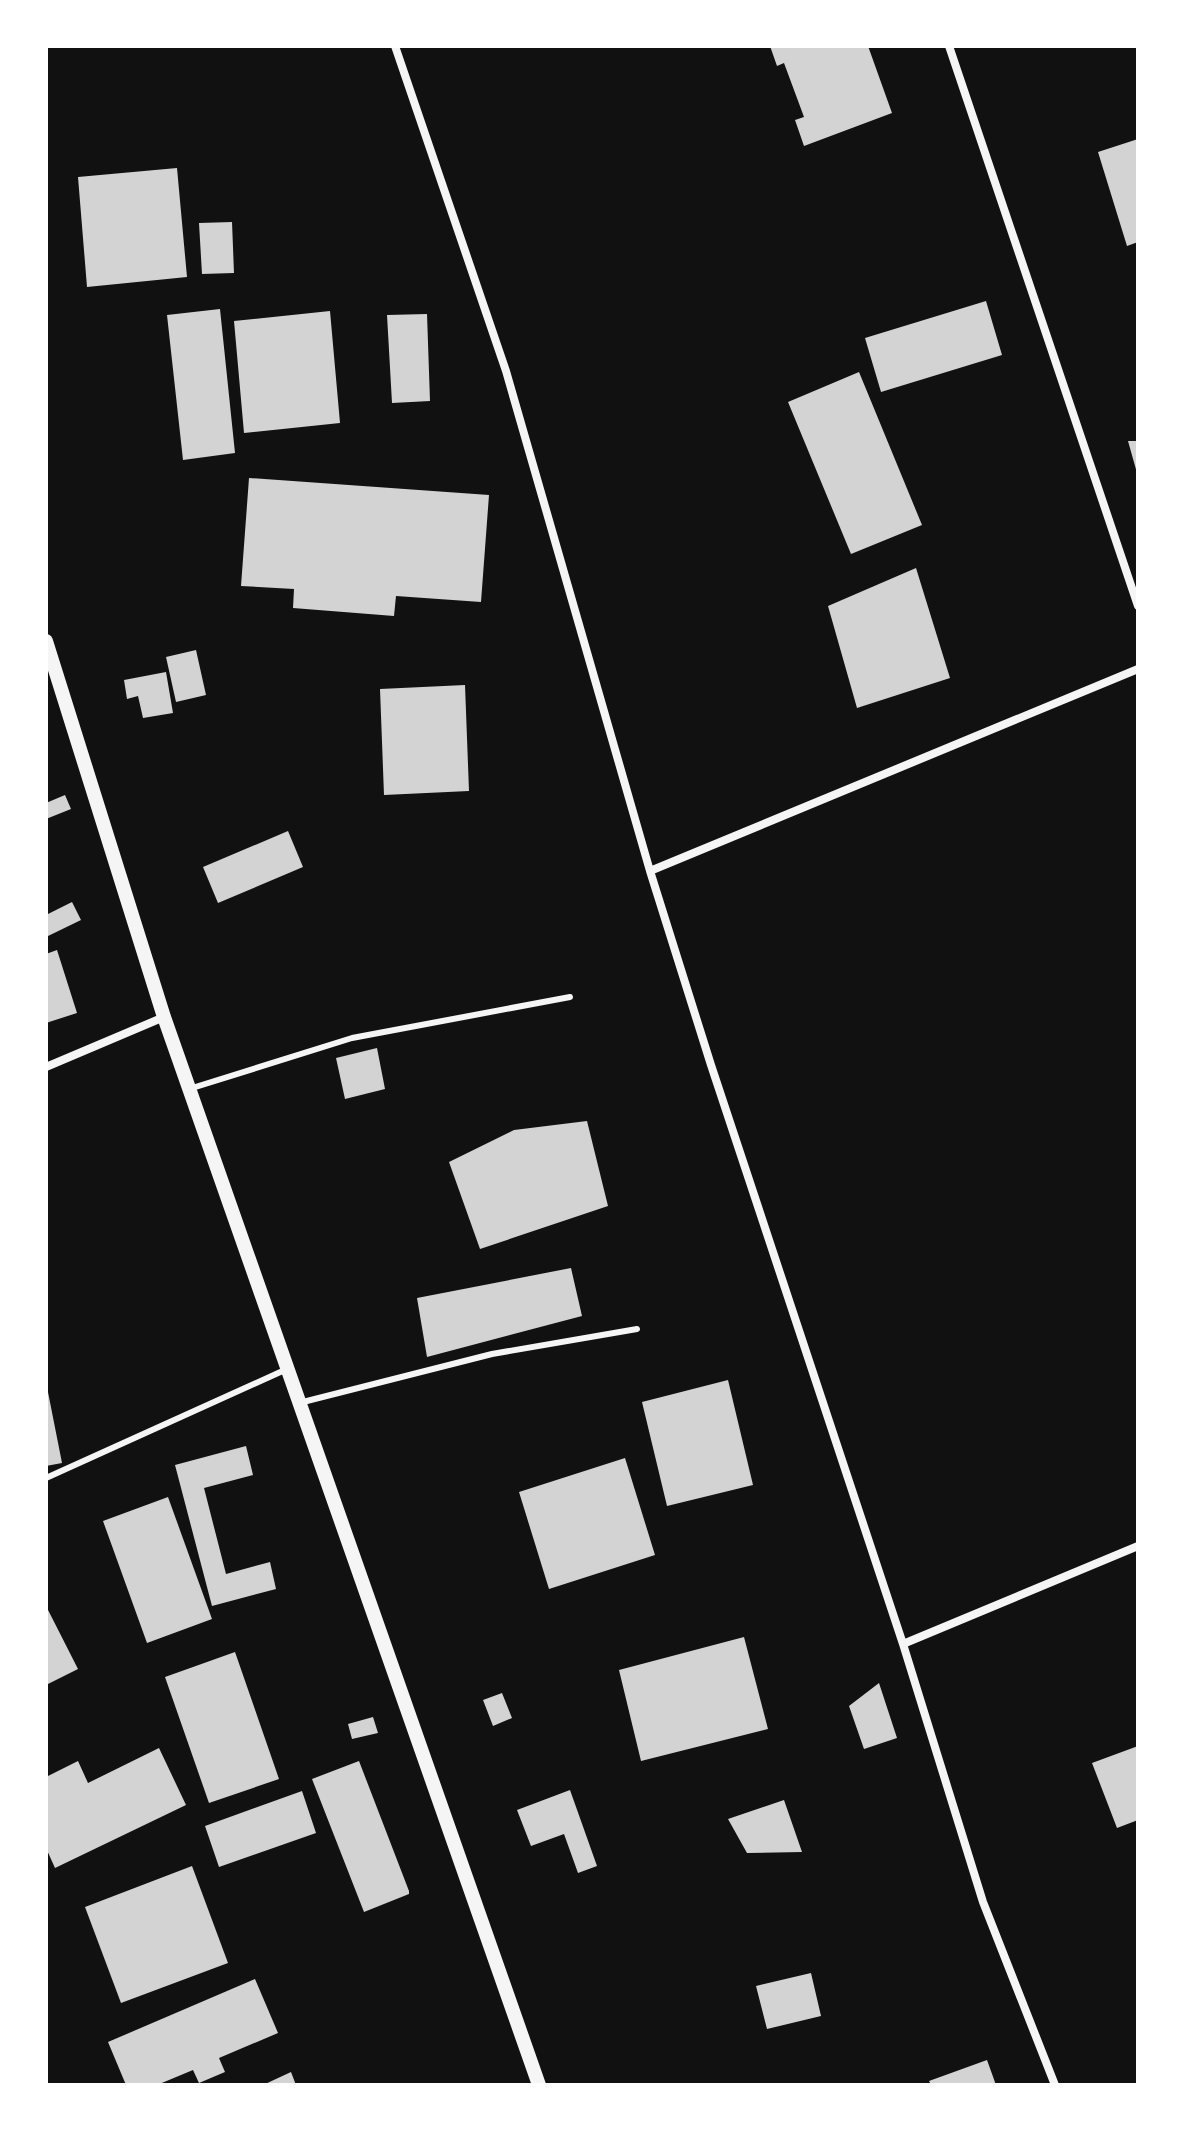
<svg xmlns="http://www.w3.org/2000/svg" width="1184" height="2131" viewBox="0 0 1184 2131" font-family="Arial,sans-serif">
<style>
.building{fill:#d3d3d3}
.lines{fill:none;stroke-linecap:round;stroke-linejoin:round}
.service{stroke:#f5f5f5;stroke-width:6}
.minor{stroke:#f5f5f5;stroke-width:8}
.tertiary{stroke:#f5f5f5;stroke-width:14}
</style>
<rect width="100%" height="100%" fill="#111"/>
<!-- building -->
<path class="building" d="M770,46H868L892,113L804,146L795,120L804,117L784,63L777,66Z
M1138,139V242L1127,246L1098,152Z
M177,168L187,277L87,287L78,177Z
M232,222L234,273L202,274L199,223Z
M986,301L1002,355L881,392L865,338Z
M220,309L235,453L183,460L167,315Z
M330,311L340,423L244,433L234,321Z
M427,314L430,401L392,403L387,315Z
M859,372L922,525L851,554L788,402Z
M1128,441H1138V473H1137Z
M249,478L489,495L481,602L396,596L394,616L293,608L294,589L241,586Z
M916,568L950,678L857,708L828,606Z
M196,650L206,695L176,702L166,657Z
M166,672L173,713L143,718L138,696L127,699L124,680Z
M465,685L469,791L384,795L380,689Z
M65,795L71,809L46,819V803Z
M288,831L303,867L218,903L203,867Z
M72,902L81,920L46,937V915Z
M57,950L77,1013L46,1023V954Z
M377,1048L385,1089L345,1099L336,1058Z
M587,1121L608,1206L480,1249L449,1162L514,1130Z
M571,1268L582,1316L427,1357L417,1298Z
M728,1380L753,1485L667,1506L642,1402Z
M46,1382L62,1463L46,1466Z
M246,1446L253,1475L204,1488L226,1574L270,1562L276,1589L212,1606L175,1465Z
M625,1458L655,1555L549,1589L519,1492Z
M168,1497L212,1619L147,1643L103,1521Z
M46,1606L78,1669L46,1685Z
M744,1637L768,1729L641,1761L619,1670Z
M235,1652L279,1779L209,1803L165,1677Z
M879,1683L897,1738L864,1749L849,1706Z
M502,1693L512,1718L493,1726L483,1700Z
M373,1717L378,1733L352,1739L348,1724Z
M1138,1746V1820L1117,1828L1092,1763Z
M159,1748L186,1805L55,1868L46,1848V1777L78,1761L88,1783Z
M359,1761L409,1891V1894L364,1912L312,1779Z
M570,1790L597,1866L578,1873L564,1834L531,1846L517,1810Z
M302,1791L316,1833L219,1867L205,1826Z
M784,1800L802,1852L747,1853L728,1819Z
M192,1866L228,1963L121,2003L85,1907Z
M811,1973L821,2016L767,2029L756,1986Z
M255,1979L278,2033L219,2058L225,2072L199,2083L193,2070L157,2085H126L108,2042Z
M987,2060L996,2085H931L929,2081Z
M291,2072L296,2085H263Z"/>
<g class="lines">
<!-- service -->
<path class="service" d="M189,1089L352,1038L570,997
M299,1403L492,1354L637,1329
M46,1478L287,1369"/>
<!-- minor -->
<path class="minor" d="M395,46L506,371L650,871L711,1065L903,1644L983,1902L1055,2085
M949,46L1138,606
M650,871L1138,669
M46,1067L164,1017
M903,1644L1138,1546"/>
<!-- tertiary -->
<path class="tertiary" d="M46,641L164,1017L539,2085"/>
</g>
<!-- border -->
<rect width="1184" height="2131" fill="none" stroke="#ffffff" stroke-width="96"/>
</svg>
